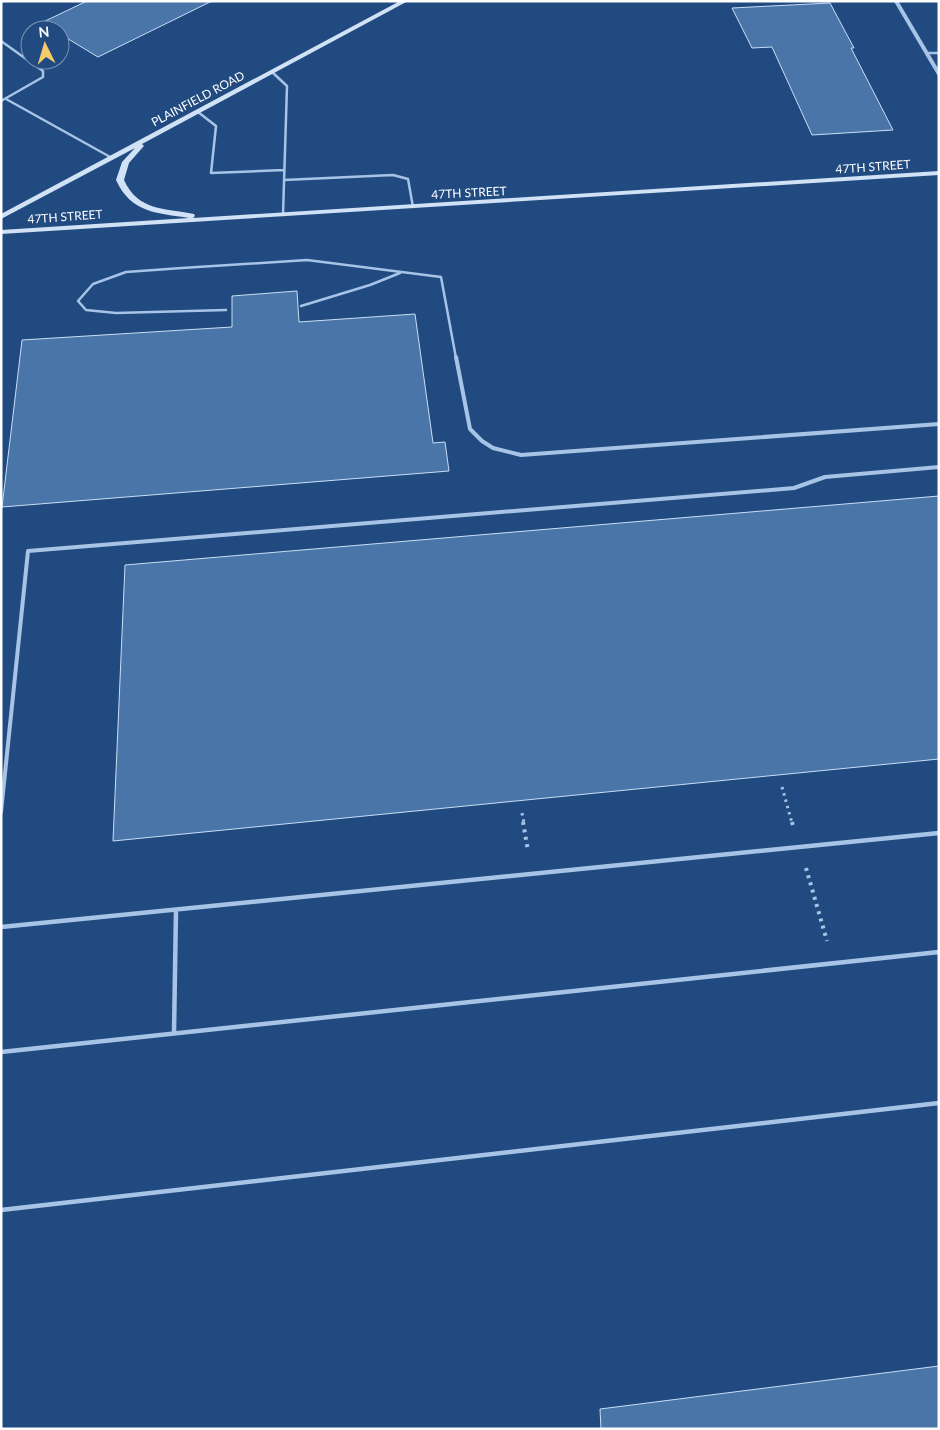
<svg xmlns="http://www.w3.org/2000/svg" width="940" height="1430" viewBox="0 0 940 1430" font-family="Lato,sans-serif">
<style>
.building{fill:#4a75a9;stroke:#cadef6}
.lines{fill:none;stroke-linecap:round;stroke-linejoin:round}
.path-far1{stroke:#a7c4e7;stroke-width:3;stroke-dasharray:2.5 4;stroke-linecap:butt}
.path{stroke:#a7c4e7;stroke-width:4;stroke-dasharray:3 4.5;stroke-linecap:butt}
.lane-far2{stroke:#a7c4e7;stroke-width:2.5}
.lane-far1{stroke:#a7c4e7;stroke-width:4}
.lane{stroke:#a7c4e7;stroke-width:4.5}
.street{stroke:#a7c4e7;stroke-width:4}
.secondary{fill:#d1e1f6;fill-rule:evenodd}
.labels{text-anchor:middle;stroke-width:4;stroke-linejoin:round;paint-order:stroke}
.far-street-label{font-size:12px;fill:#fff;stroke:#214b80}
</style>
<rect width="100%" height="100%" fill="#214b80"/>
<!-- building -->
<path class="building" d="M87,1H212L98,57L60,34V30H53L41,23Z
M830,3L854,48H851L893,130L812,135L772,47L752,48L732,8Z
M297,291L299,322L415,314L433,443L445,442L449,471L2,507L22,340L232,327V296Z
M939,496V759L113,841L125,565Z
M939,1366V1429H601L600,1409Z"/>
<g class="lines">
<!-- path-far1 -->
<path class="path-far1" d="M782,787L792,823
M522,813L524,823"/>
<!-- path -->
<path class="path" d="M523,822L528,851
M792,822L793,826
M806,868L827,941"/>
<!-- lane-far2 -->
<path class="lane-far2" d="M1,41L43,71V77L1,101
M927,53H939
M272,72L287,86L283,215
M6,99L112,158
M198,112L216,126L211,173L284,170
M284,180L393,175L408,179L413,207
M301,306L370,285L400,273
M226,310L116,313L86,310L78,301L93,284L126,272L182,268L307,260L441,277L456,358"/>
<!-- lane-far1 -->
<path class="lane-far1" d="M456,357L470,429L482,441L493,448L521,455L939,424
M1,812L28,551L794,488L825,477L939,467"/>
<!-- lane -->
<path class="lane" d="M1,927L939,833
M174,1033L176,910
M1,1052L939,952
M1,1210L939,1103"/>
<!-- street -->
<path class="street" d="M896,1L939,74"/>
<!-- secondary -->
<path class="secondary" d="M400,1H408L142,144L144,146L143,147L129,163L124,180C138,211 164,208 194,214L195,216L193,218L939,171V175L1,234V230L189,218C157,213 131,213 116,180L122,162L135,148L1,219V214Z"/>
</g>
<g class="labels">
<!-- far-street labels -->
<g class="far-street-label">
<text transform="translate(198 99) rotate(-28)" y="4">PLAINFIELD ROAD</text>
<text transform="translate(873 167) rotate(-4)" y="4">47TH STREET</text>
<text transform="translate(469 193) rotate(-3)" y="4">47TH STREET</text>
<text transform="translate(65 217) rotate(-4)" y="4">47TH STREET</text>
</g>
</g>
<!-- border -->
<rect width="940" height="1430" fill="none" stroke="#ffffff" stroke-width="5"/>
<!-- north arrow -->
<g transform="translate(45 45) rotate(355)"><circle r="24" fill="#214b80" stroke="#7a93b3"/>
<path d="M0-4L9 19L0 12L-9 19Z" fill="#f4cb68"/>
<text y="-8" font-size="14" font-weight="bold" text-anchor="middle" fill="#ffffff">N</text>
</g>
</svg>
